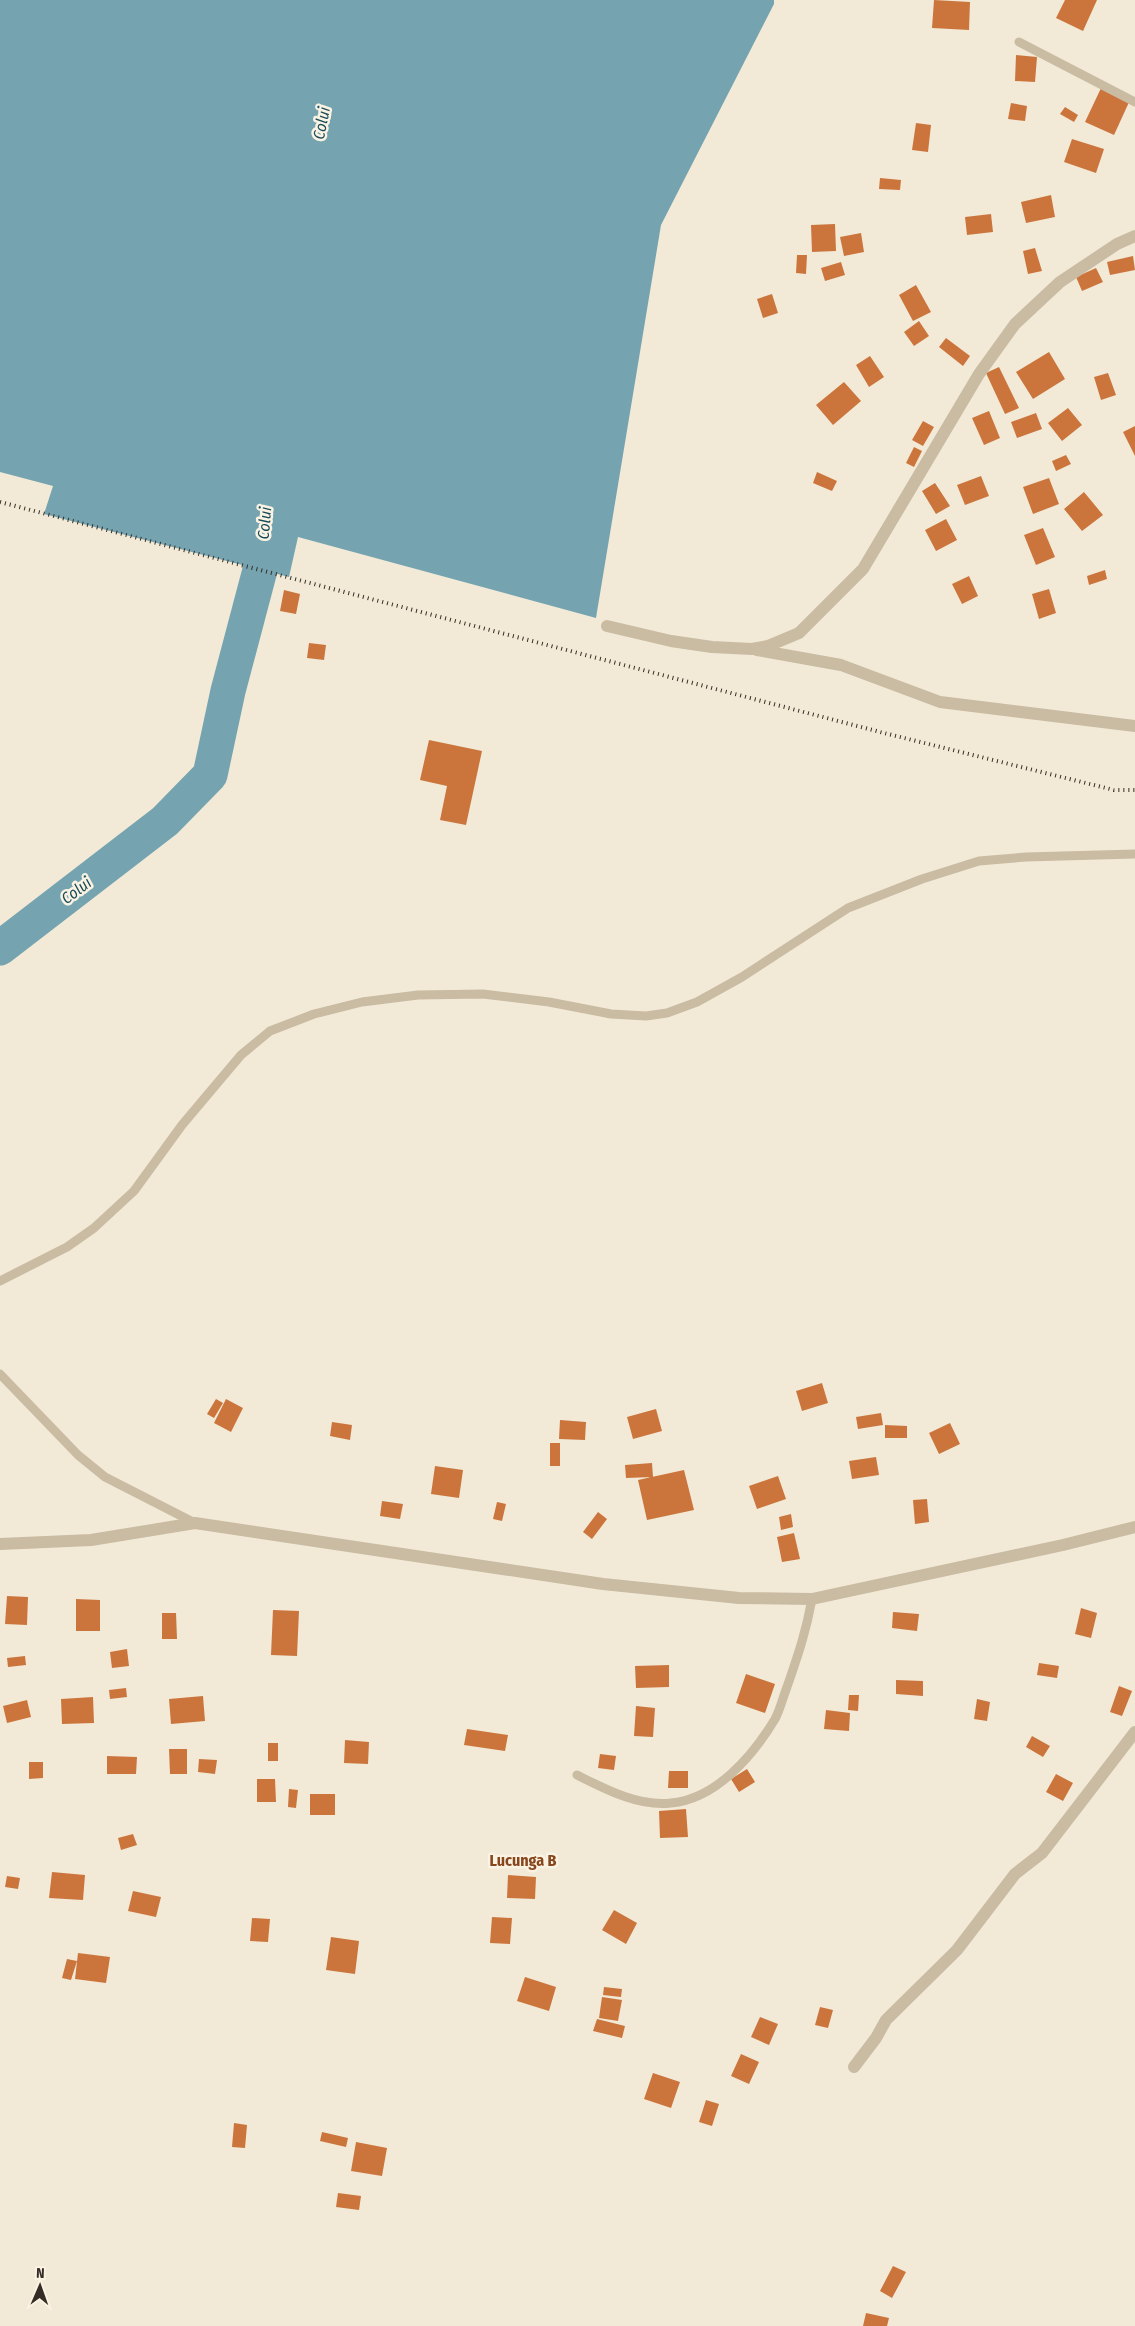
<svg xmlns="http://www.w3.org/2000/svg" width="1135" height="2326" viewBox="0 0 1135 2326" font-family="'Fira Sans Condensed',sans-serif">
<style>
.water{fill:#75a4b0}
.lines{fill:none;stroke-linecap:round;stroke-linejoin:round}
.river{stroke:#75a4b0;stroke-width:35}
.building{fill:#cb753c}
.service{stroke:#cabba3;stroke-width:9}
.minor{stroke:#cabba3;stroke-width:12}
.tertiary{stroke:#cabba3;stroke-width:12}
.rail{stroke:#352d25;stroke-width:4;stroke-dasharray:1 4;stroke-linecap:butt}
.labels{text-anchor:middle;stroke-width:5;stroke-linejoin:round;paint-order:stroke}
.water-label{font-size:16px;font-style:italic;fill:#194a58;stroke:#faf3e3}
.neighbourhood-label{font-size:16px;font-weight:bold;fill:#87461b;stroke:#faf3e3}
</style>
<rect width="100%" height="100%" fill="#f2ead7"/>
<!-- water -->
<path class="water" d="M0,0H774V4L661,225L596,618L298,537L289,577L44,514L53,486L0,472Z"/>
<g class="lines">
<!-- river -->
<path class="river" d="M0,948L165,821L210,775L228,691L260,570L264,522"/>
</g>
<!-- building -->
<path class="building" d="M934,0L970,2L969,30L932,28Z
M1065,0H1097L1083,31L1056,18Z
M1016,55L1037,57L1035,82L1015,81Z
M1102,86L1130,100L1114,135L1085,122Z
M1011,103L1027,106L1025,121L1008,119Z
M1065,107L1078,115L1074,122L1060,114Z
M916,123L931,125L928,152L912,150Z
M1072,139L1104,149L1096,173L1064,162Z
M880,178L901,180L900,190L879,189Z
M1051,195L1055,217L1026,223L1021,202Z
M991,214L993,232L967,235L965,217Z
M835,224L836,251L812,252L811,225Z
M861,233L864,252L844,256L840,237Z
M1035,248L1042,271L1028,274L1023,251Z
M797,255H807L806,274L796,273Z
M1133,256L1135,270L1110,275L1107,262Z
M841,262L845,275L825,281L821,268Z
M1096,268L1103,282L1082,291L1076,277Z
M916,285L931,312L913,321L899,295Z
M772,294L778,313L763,318L757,299Z
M919,321L929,336L914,346L904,332Z
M946,338L970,356L963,366L939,347Z
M1049,352L1065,379L1033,399L1016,372Z
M870,356L884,377L869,387L856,365Z
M999,367L1019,408L1005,414L986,373Z
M1108,373L1116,395L1101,400L1094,377Z
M844,382L861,401L833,425L816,405Z
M1068,408L1082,425L1062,441L1048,423Z
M989,411L1000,438L984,445L972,418Z
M1036,413L1042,429L1017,438L1011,422Z
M923,421L934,427L923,446L912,440Z
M1135,426V456L1123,432Z
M914,447L922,451L914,467L906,463Z
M1066,455L1071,464L1056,471L1052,461Z
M817,472L837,481L832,491L813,483Z
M981,476L989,496L965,505L957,485Z
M1049,478L1059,504L1033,514L1023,487Z
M935,483L950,506L936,514L922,491Z
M1084,492L1103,515L1082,531L1064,509Z
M946,519L957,540L936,551L925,530Z
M1043,528L1055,557L1036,565L1024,535Z
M1105,570L1107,579L1089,585L1087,576Z
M969,576L978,596L962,604L952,584Z
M1049,589L1056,613L1039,619L1032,594Z
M284,590L300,594L296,614L280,611Z
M309,643L326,645L324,660L307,658Z
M429,740L482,751L466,825L440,820L447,786L420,780Z
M822,1383L828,1403L802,1411L796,1391Z
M216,1399L223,1403L214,1418L207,1414Z
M226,1399L243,1408L231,1432L214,1423Z
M656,1409L662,1431L633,1439L627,1417Z
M881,1413L883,1425L858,1429L856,1417Z
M560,1420L586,1422L585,1440L559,1439Z
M332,1422L352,1425L350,1440L330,1436Z
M950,1423L960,1444L939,1454L929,1433Z
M885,1425L907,1426V1438H885Z
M550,1443H560V1466H550Z
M876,1457L879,1475L852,1479L849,1461Z
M652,1463L653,1477L626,1478L625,1465Z
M435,1466L463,1470L459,1498L431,1494Z
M684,1470L694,1510L647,1520L638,1480Z
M778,1476L786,1499L757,1509L749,1486Z
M927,1499L929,1522L915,1524L913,1500Z
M382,1501L403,1504L400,1519L380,1516Z
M497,1502L506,1504L502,1521L493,1519Z
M598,1512L607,1519L592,1539L583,1532Z
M791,1514L793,1527L781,1530L779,1517Z
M794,1533L800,1559L782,1562L777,1537Z
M7,1596L28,1597L27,1625L5,1624Z
M76,1599L100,1600V1631H76Z
M1081,1608L1097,1613L1091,1638L1075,1634Z
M273,1610L299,1611L297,1656L271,1655Z
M893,1612L919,1614L917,1631L892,1628Z
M162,1613H176L177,1639H162Z
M127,1649L129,1666L112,1668L110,1652Z
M25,1656L26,1665L8,1667L7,1658Z
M1039,1663L1059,1666L1057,1678L1037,1675Z
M669,1665V1687L636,1688L635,1666Z
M746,1674L775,1684L765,1713L736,1703Z
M896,1680L923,1681V1696L896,1694Z
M1119,1686L1132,1691L1122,1716L1110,1712Z
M126,1688L127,1697L110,1699L109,1690Z
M849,1695H859L858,1711L848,1710Z
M203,1696L205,1721L171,1724L169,1699Z
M93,1697L94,1723L62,1724L61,1699Z
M977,1699L990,1702L987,1721L974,1719Z
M27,1700L31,1717L7,1723L3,1706Z
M636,1706L655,1708L653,1737L634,1736Z
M826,1710L850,1713L849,1731L824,1729Z
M467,1729L508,1735L505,1751L464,1745Z
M1032,1736L1050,1746L1043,1757L1026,1747Z
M345,1740L369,1742L368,1764L344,1763Z
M268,1743H278V1761H268Z
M169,1749H187V1774H170Z
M600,1754L616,1756L614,1770L598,1768Z
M107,1756L137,1757L136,1774H107Z
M199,1759L217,1760L215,1774L198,1772Z
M29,1762H43V1778L29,1779Z
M747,1769L755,1782L739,1792L731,1779Z
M669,1771H688V1788H668Z
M1056,1774L1073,1783L1063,1801L1046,1792Z
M257,1779H275L276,1802H257Z
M289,1789L298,1790L296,1808L288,1807Z
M310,1794H335V1815H310Z
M686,1809L688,1837L660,1838L659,1811Z
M133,1834L137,1845L121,1850L118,1838Z
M52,1872L85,1875L83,1900L49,1898Z
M508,1875L536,1877L535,1899L507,1898Z
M7,1876L20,1878L18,1889L5,1887Z
M133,1891L161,1897L156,1917L128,1911Z
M614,1910L637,1923L626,1944L602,1930Z
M492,1917L512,1918L510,1944L490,1943Z
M252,1918L270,1919L268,1942L250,1941Z
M331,1937L359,1941L355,1974L326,1970Z
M78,1953L110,1957L106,1983L75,1979Z
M67,1959L77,1961L71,1980L62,1978Z
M525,1977L556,1987L549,2011L517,2001Z
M604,1987L622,1989L621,1997L603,1995Z
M602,1997L622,2000L618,2021L599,2018Z
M820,2007L833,2010L828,2028L815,2025Z
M760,2017L778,2024L769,2045L751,2037Z
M597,2019L625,2026L622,2038L593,2031Z
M741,2054L759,2062L749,2084L731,2076Z
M653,2073L680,2082L671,2108L644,2099Z
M706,2100L719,2104L712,2126L699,2122Z
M234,2123L247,2125L245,2148L232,2147Z
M322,2132L348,2138L346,2147L320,2141Z
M356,2142L387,2148L382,2176L351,2171Z
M338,2193L361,2196L359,2210L336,2207Z
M893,2266L906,2272L892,2298L880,2291Z
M866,2313L889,2318L887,2326H863Z"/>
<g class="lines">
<!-- service -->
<path class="service" d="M1019,42L1135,102
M0,1281L67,1247L94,1228L134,1191L182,1125L241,1055L270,1031L314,1014L362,1002L418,995L483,994L549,1002L611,1014L646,1016L667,1013L697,1002L742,977L848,908L922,879L979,861L1026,857L1135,854
M0,1374L78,1455L105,1477L195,1523
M577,1775C605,1789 639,1807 671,1803C716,1799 753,1756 775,1719C780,1710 783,1697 787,1687C798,1655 806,1632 812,1599"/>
<!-- minor -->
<path class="minor" d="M607,626L671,641L712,647L752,649L768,646L799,633L863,569L979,374L1015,324L1060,282L1117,244L1135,236
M757,650L841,665L940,702L1135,726
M854,2067L876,2038L886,2020L957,1950L1015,1874L1042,1853L1135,1732"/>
<!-- tertiary -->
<path class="tertiary" d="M0,1544L91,1540L195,1523L603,1584L739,1598L812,1599L1063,1545L1135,1527"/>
<!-- rail -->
<path class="rail" d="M0,502L884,733L1114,790H1135"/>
</g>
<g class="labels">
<!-- water labels -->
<g class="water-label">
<text transform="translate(321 123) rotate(-79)" y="6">Colui</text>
<text transform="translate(264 523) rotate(-85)" y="6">Colui</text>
<text transform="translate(76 890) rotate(-37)" y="6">Colui</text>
</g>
<!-- neighbourhood labels -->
<g class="neighbourhood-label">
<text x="523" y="1866">Lucunga B</text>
</g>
</g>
<!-- north arrow -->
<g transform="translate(40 2286) rotate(2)" stroke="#faf3e3" stroke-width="4" paint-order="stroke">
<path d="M0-4L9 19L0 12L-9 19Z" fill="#352d25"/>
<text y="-8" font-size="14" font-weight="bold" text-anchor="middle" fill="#352d25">N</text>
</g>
</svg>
